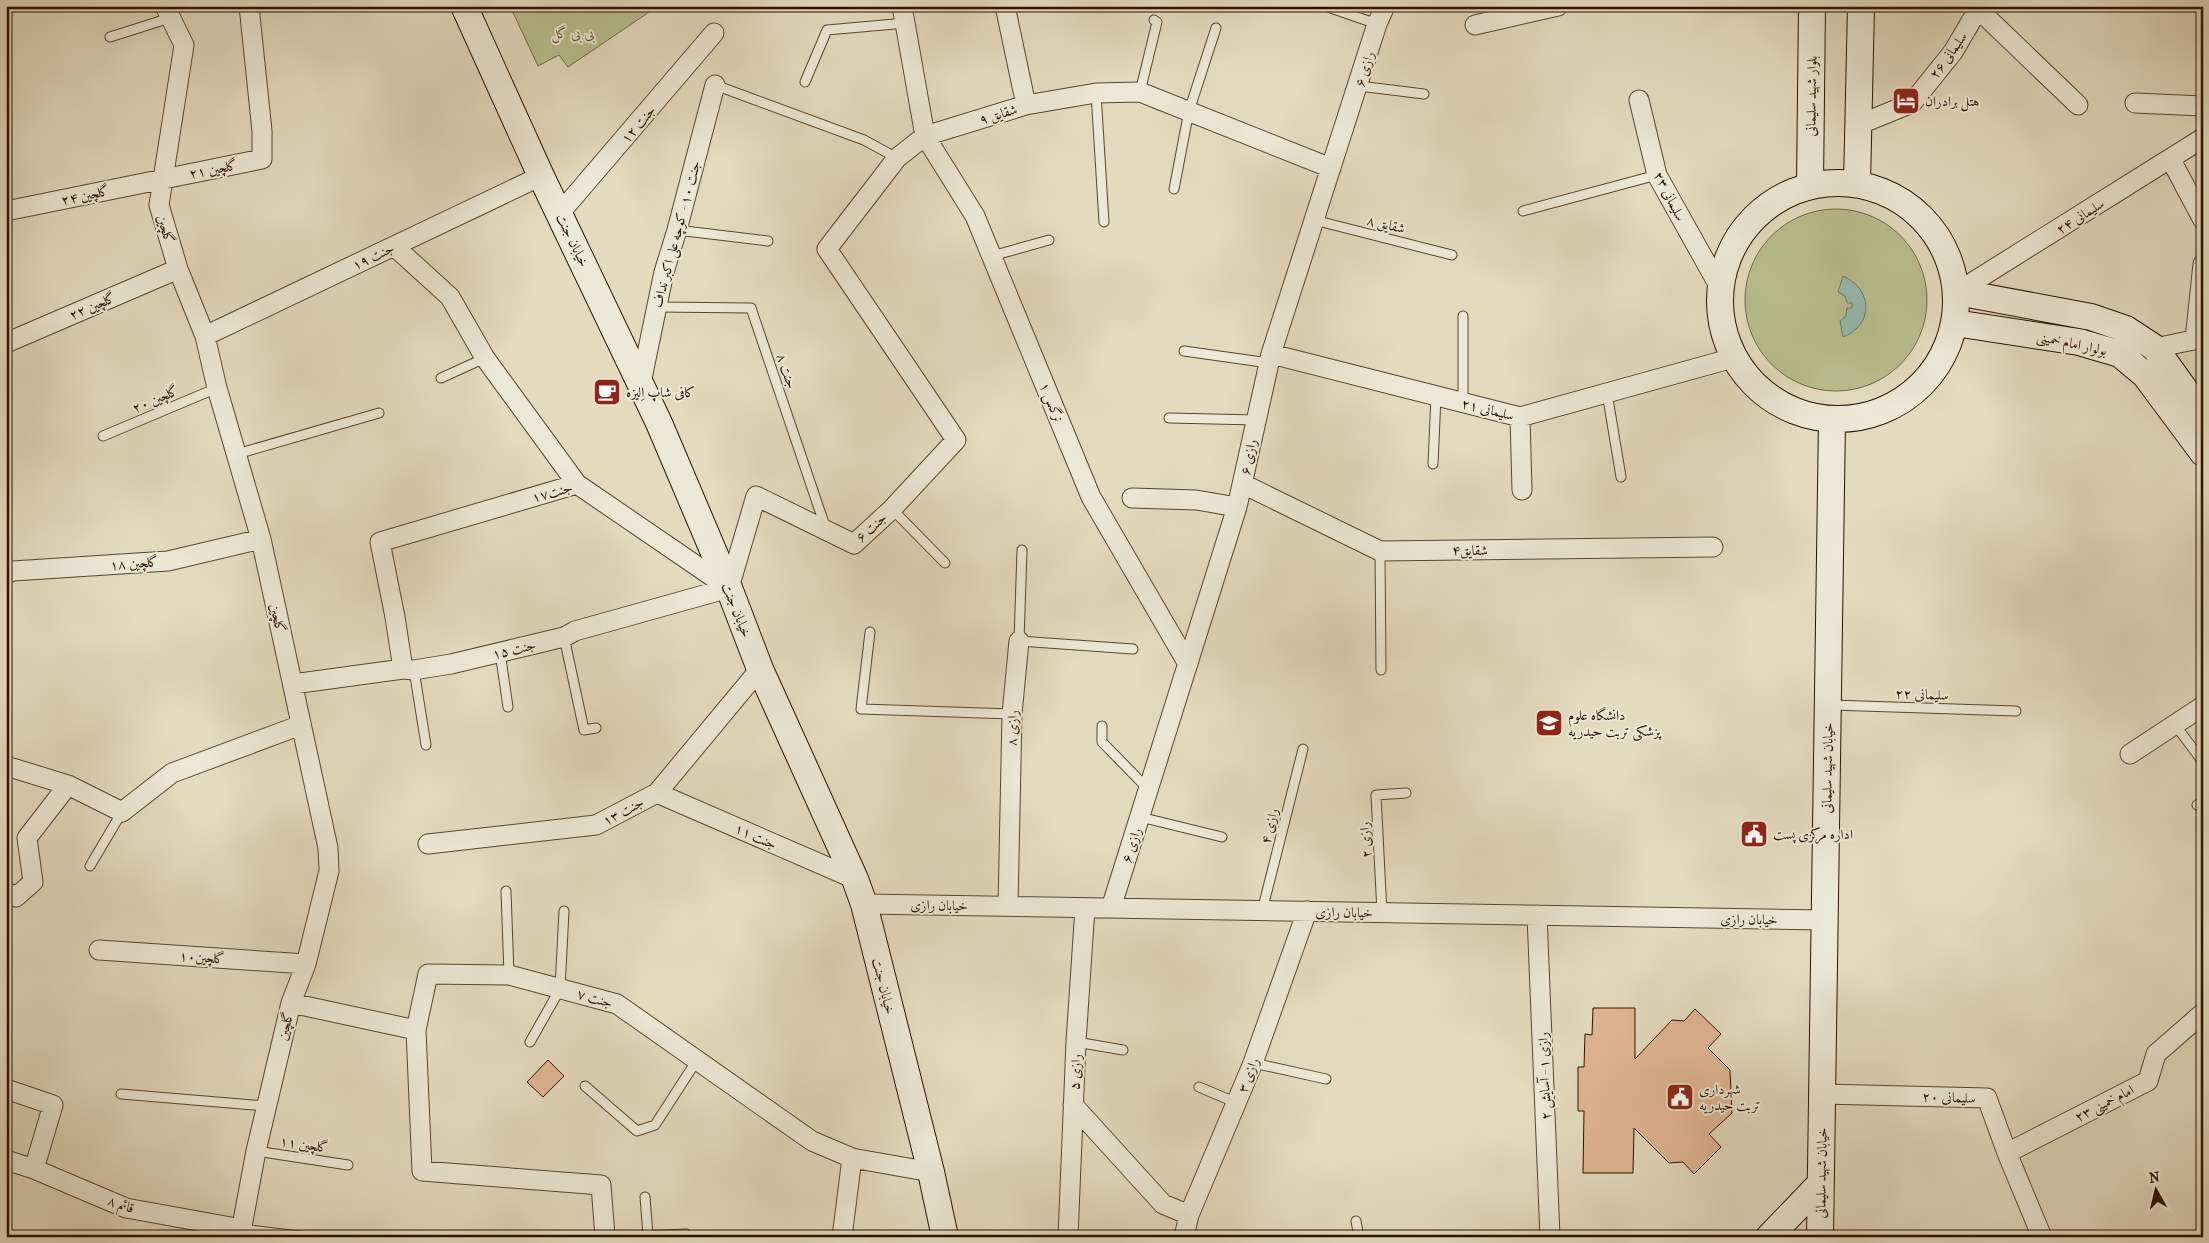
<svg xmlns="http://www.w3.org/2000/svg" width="2209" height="1243" viewBox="0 0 2209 1243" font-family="'IM FELL French Canon',Amiri,serif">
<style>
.green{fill:#b9be8e;stroke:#726847}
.water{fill:#95bbaf;stroke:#6b7769}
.building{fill:#e1b693;stroke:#2c1100}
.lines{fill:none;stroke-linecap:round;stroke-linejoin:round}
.lane-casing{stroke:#5a4430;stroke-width:11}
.street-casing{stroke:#5a4430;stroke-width:21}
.secondary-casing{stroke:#2c1100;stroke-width:28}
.lane{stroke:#ede8d5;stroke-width:9}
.street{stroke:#ede8d5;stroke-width:19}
.secondary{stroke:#ede8d5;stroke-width:26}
.labels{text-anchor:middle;stroke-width:4;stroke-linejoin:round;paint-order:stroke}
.park-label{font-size:14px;font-style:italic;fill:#5d4e32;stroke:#ede8d5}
.street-label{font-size:14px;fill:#2c1100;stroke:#ede8d5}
.poi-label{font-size:14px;fill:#2c1100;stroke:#ede8d5;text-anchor:start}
</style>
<rect width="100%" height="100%" fill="#e4dbbf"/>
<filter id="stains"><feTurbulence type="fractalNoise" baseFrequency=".004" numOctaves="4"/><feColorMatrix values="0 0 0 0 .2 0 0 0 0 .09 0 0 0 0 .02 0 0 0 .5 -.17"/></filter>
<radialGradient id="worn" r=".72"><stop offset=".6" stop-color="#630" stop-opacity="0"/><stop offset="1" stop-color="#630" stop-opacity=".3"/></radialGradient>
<!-- green -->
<path class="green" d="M510,6H658L568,67L559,55L538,66Z
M1745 300a91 91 0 1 1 182 0a91 91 0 1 1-182 0Z"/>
<!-- water -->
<path class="water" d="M1843,276C1873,289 1874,325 1843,337L1840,321L1846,316L1847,308H1852V303H1847L1845,296L1838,292Z"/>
<!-- building -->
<path class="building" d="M1593,1008H1635V1059L1672,1020L1684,1021L1695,1009L1721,1034L1708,1048L1730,1070L1732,1113L1709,1134L1721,1147L1694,1174L1683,1162L1669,1163L1634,1128L1633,1173H1583L1584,1111H1578V1067H1584L1585,1034L1592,1035Z
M548,1060L564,1076L543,1097L527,1082Z"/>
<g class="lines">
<!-- lane casing -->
<g class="lane-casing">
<path id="lane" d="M1325,6L1377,24
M110,37L170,18
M805,82L827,30L906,23
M715,85L864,140L897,158
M1359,86L1424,94
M1140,92L1157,22L1154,20
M1096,93L1104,222
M1174,189L1189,111L1216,28
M1523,211L1657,175
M1314,220L1452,255
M677,230L768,241
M992,256L1049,240
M657,307L751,308L826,529
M1184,351L1269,363
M441,378L485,358
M1607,393L1621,477
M1463,403V316
M1169,418L1257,420
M103,436L217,388
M237,454L379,413
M1433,464L1436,396
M892,509L945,563
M1022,550L1019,641L1133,649
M1380,551L1381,670
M870,632L861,709L1012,714
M564,637L584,730L596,728
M500,652L508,707
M414,670L426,745
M1831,705L2016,711
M1102,726V742L1148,789
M2176,726L2203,762
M2197,805L2203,801
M1140,817L1222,837
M90,866L122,812
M506,891L509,975
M1262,911L1303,749
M1382,913L1376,795L1406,793
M530,1042L560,989L564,911
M1076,1042L1123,1050
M1253,1063L1326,1079
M585,1086L637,1131L655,1125L697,1060
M1199,1087L1237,1103
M121,1094L266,1106
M256,1151L348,1165
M645,1197L648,1235
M1356,1221L1359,1237
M242,1229L308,1237
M623,1237L686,1234"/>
</g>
<!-- street casing -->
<g class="street-casing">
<path id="street" d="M165,6L184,45L159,205L178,269L205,336L217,388L261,539L328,848L329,871L306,964L291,1003L256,1151L240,1237
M902,6L925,136L975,216L1091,497L1188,664
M1005,6L1026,105
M1979,10L2078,105
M1475,25L1558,6
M1639,100L1657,175L1719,286
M2135,103L2203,106
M1858,125L1912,103L1953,52L1980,6
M2171,160L2203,220
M6,211L262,159V131L249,6
M560,213L714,33
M394,246L450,297L485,358L577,484L729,588
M1957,292L2203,138
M205,336L541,176
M2195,340L2203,264
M6,343L178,269
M2155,348L2203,338
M1271,354L1520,417L1733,358
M641,383L664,272L677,230L715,85
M1520,417L1522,490
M1243,484L1380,551L1713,547
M1132,498L1196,500L1237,507
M6,574L13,571L168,561L261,539
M729,588L756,496L854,544L892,509L956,440L827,249L897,158L925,136L1026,105L1096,93L1140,92L1331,168
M403,669L395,617L380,542L577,484
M293,684L403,669L414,670L451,664L564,637L575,631L729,588
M2130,754L2203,706
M6,766L68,785L122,812L172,773L301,725
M657,793L855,879
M428,844L596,825L657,793L760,669
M6,892L16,897L33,882L27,838L68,785
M864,904L1824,920
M1008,906L1012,714L1019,641
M1111,908L1237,507L1271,354L1377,24L1385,6
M1537,915L1550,1237
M99,950L306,964
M291,1003L416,1030L428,974L509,975L617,1004L812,1141L852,1158L931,1172
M416,1030L422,1171L601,1185L605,1237
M6,1089L53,1105L34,1169
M1822,1094L1987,1098L2007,1153L2042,1237
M1073,1105L1163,1204L1189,1215
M2007,1153L2148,1081L2156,1054L2203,1013
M6,1160L34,1169L126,1208L242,1229
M842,1237L852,1158
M1068,1237L1076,1042L1085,908
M1184,1237L1189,1215L1253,1063L1307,911"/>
</g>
<!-- secondary casing -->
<g class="secondary-casing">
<path id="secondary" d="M464,6L541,176L659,423L729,588L760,669L855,879L864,904L931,1172L945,1237
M1720 301a118 118 0 1 1 236 0a118 118 0 1 1-236 0Z
M1857,184L1861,6
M1810,185L1812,6
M1957,292L2091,317L2126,329L2155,348L2203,415
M1955,323L2079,342L2120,354L2145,375L2203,453
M1769,1237L1820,1184
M1820,1237L1832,420"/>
</g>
<!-- lane -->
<use href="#lane" class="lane"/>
<!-- street -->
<use href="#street" class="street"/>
<!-- secondary -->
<use href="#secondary" class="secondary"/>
</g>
<!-- icons -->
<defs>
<g id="hotel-square" transform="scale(1.4375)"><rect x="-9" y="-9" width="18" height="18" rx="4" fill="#8f2418" stroke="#ede8d5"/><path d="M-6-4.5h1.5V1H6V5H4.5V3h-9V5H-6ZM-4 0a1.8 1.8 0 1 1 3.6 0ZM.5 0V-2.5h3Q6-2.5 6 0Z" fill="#fff"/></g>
<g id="cafe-square" transform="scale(1.4375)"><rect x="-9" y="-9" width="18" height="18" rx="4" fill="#8f2418" stroke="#ede8d5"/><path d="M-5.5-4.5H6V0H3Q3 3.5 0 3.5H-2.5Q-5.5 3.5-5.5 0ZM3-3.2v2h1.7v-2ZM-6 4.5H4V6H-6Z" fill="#fff"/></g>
<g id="university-square" transform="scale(1.4375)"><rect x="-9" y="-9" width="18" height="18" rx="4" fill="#8f2418" stroke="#ede8d5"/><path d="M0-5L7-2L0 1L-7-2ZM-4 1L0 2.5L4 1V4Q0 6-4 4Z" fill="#fff"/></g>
<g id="civic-square" transform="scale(1.4375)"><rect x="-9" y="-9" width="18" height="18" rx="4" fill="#8f2418" stroke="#ede8d5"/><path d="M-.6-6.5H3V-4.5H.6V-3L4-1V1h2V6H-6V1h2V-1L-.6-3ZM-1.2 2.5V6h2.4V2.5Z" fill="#fff"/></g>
</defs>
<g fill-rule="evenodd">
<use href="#hotel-square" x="1906" y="101"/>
<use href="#cafe-square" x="607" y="392"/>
<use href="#university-square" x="1549" y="723"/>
<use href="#civic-square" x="1754" y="834"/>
<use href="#civic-square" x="1680" y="1097"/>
</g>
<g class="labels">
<!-- park labels -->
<g class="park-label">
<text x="573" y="38">بی بی گل</text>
</g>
<!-- street labels -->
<g class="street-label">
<text transform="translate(1948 55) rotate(-54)" y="5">سلیمانی ۲۶</text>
<text transform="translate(1364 69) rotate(-73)" y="5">رازی ۶</text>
<text transform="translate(1811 96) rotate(-89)" y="5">بلوار شهید سلیمانی</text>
<text transform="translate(998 114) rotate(-17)" y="5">شقایق ۹</text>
<text transform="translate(638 124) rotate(-49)" y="5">جنت ۱۲</text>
<text transform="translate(213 169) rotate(-11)" y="5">گلچین ۲۱</text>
<text transform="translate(85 195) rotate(-12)" y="5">گلچین ۲۴</text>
<text transform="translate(1670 196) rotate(63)" y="5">سلیمانی ۲۳</text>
<text transform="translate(2080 216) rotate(-32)" y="5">سلیمانی ۲۴</text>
<text transform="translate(1386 224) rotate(14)" y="5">شقایق ۸</text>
<text transform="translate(166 229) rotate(73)" y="5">گلچین</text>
<text transform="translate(676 234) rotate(-75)" y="5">جنت ۱۰ - کوچه علی اکبر نداف</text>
<text transform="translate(573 240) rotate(64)" y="5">خیابان جنت</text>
<text transform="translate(373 256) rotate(-25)" y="5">جنت ۱۹</text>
<text transform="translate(92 306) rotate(-23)" y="5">گلچین ۲۲</text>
<text transform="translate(2072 343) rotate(12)" y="5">بولوار امام خمینی</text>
<text transform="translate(787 371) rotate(71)" y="5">جنت ۸</text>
<text transform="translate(155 399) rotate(-23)" y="5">گلچین ۲۰</text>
<text transform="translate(1052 402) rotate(68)" y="5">نرگس ۱</text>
<text transform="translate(1488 409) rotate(14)" y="5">سلیمانی ۲۱</text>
<text transform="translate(1248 457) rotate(-78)" y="5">رازی ۶</text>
<text transform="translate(552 492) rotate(-15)" y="5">جنت۱۷</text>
<text transform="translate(871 527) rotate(-42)" y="5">جنت ۶</text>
<text x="1470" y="555">شقایق۴</text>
<text transform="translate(134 563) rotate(-4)" y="5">گلچین ۱۸</text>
<text transform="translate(737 610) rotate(68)" y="5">خیابان جنت</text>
<text transform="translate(278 618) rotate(78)" y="5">گلچین</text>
<text transform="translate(514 649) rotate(-13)" y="5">جنت ۱۵</text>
<text transform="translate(1922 694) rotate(2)" y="5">سلیمانی ۲۲</text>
<text transform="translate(1012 728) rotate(-88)" y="5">رازی ۸</text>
<text transform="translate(1827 768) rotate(-89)" y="5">خیابان شهید سلیمانی</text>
<text transform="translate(623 811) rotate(-28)" y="5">جنت ۱۳</text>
<text transform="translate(1269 826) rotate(-76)" y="5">رازی ۴</text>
<text transform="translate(756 836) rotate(24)" y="5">جنت ۱۱</text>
<text transform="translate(1365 840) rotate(-93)" y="5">رازی ۲</text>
<text transform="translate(1131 845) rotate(-72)" y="5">رازی ۶</text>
<text transform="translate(939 905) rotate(1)" y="5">خیابان رازی</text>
<text transform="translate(1344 912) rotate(1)" y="5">خیابان رازی</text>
<text transform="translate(1749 919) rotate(1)" y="5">خیابان رازی</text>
<text transform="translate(202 957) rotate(4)" y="5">گلچین۱۰</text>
<text transform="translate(884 986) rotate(76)" y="5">خیابان جنت</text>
<text transform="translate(595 998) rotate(16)" y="5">جنت ۷</text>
<text transform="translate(285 1026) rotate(-77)" y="5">گلچین</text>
<text transform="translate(1075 1072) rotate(-87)" y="5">رازی ۵</text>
<text transform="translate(1248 1075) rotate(-69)" y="5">رازی ۳</text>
<text transform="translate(1544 1076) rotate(-92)" y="5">رازی ۱ - آسایش ۲</text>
<text transform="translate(1949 1097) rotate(2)" y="5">سلیمانی ۲۰</text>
<text transform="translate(2104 1103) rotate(-27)" y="5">امام خمینی ۲۳</text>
<text transform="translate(304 1144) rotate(8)" y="5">گلچین ۱۱</text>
<text transform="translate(1821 1173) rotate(-89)" y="5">خیابان شهید سلیمانی</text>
<text transform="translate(121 1204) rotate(19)" y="5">قائم ۸</text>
</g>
<!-- poi labels -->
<g class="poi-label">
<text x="1925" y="106">هتل برادران</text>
<text x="626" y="397">کافی شاپ اِلیزه</text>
<text x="1568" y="720">دانشگاه علوم<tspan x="1568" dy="16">پزشکی تربت حیدریه</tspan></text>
<text x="1773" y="839">اداره مرکزی پست</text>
<text x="1699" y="1094">شهرداری<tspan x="1699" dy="16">تربت حیدریه</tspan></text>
</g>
</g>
<!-- margin -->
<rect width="2209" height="1243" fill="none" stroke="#e4dbbf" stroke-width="25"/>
<rect x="8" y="8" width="2194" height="1228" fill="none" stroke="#2c1100" stroke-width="2.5"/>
<rect x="12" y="12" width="2184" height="1218" fill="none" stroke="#2c1100"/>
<!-- north arrow -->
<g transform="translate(2156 1190) rotate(352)" stroke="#ede8d5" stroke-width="4" paint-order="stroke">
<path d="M0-4L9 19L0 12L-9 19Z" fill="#2c1100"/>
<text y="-8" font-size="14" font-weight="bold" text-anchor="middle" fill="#2c1100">N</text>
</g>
<rect width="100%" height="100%" filter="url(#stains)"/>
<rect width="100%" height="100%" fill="url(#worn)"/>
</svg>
